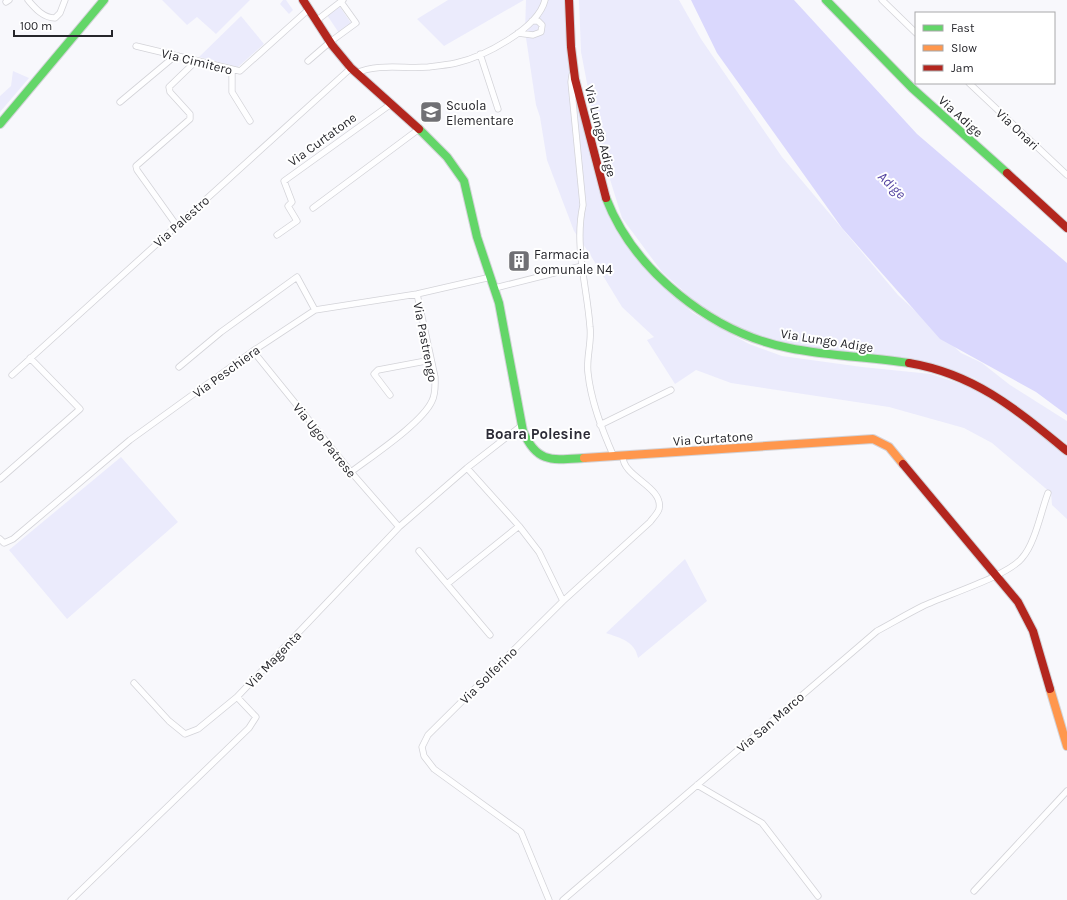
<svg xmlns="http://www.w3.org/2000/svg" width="1067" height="900" viewBox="0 0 1067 900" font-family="Karla,sans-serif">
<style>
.green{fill:#ebebfc}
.water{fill:#dad8fd}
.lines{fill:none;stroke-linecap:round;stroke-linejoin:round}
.street-casing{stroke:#d3d3d8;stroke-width:7}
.fast-casing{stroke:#d3d3d8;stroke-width:10}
.slow-casing{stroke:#d3d3d8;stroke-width:10}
.jam-casing{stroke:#d3d3d8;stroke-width:10}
.street{stroke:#fefeff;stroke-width:5.5}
.fast{stroke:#63d668;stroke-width:8}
.slow{stroke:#ff974d;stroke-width:8}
.jam{stroke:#b3261e;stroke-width:8}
.labels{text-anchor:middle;stroke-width:4;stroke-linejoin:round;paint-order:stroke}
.street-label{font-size:13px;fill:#26262b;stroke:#fff}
.poi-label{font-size:13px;fill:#26262b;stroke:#fff;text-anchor:start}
.water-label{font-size:14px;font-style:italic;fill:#51409f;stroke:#fff}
.quarter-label{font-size:15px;font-weight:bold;fill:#2c2b36;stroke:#fff}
</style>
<rect width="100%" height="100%" fill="#f8f8fc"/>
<!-- green -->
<path class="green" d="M162,0H250L216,34L197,17L187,25Z
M283,0H286L293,10L289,14L280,4Z
M448,0H524L444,46L417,19Z
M526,0H569L571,53L589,144L613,222L655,279L693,313L749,344L782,356L862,367L931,374L970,387L1005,409L1067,456V519L1052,505L1051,493L992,443L964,428L889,407L731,383L696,370L675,384L647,340L654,337L622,307L591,256L574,231L547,160L540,117L536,105L525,31Z
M579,0H679L701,39L782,157L898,295L961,353L982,363L1010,385L1067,421V444L1010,401L974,378L932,365L784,346L753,335L699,305L662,272L622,218L598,141L581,52Z
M340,7L351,23L339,33L327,15Z
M241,16L264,44L238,67L199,57Z
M13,71L29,78L0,112V96L11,86Z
M121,457L178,522L67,619L9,550Z
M685,559L707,601L638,658C635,641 620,638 606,633Z"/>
<!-- water -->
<path class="water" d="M691,0H794L917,134L1067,263V415L1036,392L940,339L842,228L717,53Z"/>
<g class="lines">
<!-- street casing -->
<g class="street-casing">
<path id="street" d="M28,0C35,8 43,18 55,18L60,13L65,0
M882,0L916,33
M6,2L9,0
M316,21L343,0
M518,33L533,35L541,32L542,25L538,21H532
M136,46L240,71L308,10
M480,54L498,109
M308,61L330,42L356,23L341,2
M232,70V92L250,121
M356,73C379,63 404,69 428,67C437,66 447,65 456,63C483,57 538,29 545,0
M572,75L571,82L583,205C574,246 587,286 590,327C592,342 586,358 588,373C591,402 602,430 614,457
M969,83L1067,175
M120,102L175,56
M313,208L419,129
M177,226L137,170L136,166L190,119V114L170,92L169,87L196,61
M277,235L297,221L288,206L292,202L284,181L391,104
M495,288L582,266
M253,351L351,472L399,527
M179,367L221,332L297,277L315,310
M12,375L351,68
M390,395L374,374L378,370L431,360
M600,425L671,390
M467,468L519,526L539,552L563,601
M351,472C372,456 422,423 432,401C436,393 435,385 435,377L417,294
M0,479L80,409L30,358
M0,539L4,543L13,539L130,440L253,351L315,310L417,294L491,277
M419,551L490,635
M447,584L519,526
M134,683L169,721L185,734L198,729L237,697
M697,785L762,823L818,896
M974,891L1067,791
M71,900L249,728L256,717L237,697L399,527L467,468L521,426
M549,900L521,832L434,769L424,756L422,747L428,735L563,601L650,522C653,518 658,513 659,509C664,487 623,477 623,457
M563,900L877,631C892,623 907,614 923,606C946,595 1008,576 1022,558C1035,544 1041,511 1048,493"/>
</g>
<!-- fast casing -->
<g class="fast-casing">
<path id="fast" d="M826,0L912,88L1007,173
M0,124L104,0
M419,129L447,157L464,181L477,237L499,303L523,431C537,464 553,460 584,458
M606,198C634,271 712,333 789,348C828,356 869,357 909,363"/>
</g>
<!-- slow casing -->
<g class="slow-casing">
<path id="slow" d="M584,458L873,439L889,447L903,464
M1050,689L1067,746"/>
</g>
<!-- jam casing -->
<g class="jam-casing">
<path id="jam" d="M303,0L332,45L351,68L419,129
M569,0L571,47L575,79L606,198
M1007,173L1067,228
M909,363C975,374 1017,410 1067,451
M903,464L1018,602L1033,631L1050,689"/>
</g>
<!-- street -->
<use href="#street" class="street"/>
<!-- fast -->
<use href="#fast" class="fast"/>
<!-- slow -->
<use href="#slow" class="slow"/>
<!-- jam -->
<use href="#jam" class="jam"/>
</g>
<!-- icons -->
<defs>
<g id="school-square" transform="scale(1.15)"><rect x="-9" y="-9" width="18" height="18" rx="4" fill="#707074" stroke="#fff"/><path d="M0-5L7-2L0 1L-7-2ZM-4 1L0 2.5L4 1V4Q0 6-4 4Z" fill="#fff"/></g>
<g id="building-square" transform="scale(1.15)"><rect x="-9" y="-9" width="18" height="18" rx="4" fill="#707074" stroke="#fff"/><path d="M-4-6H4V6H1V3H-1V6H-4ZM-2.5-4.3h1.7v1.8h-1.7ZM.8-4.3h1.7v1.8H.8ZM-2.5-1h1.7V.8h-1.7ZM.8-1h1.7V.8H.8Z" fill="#fff"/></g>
</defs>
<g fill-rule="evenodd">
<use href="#school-square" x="431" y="112"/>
<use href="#building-square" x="519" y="261"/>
</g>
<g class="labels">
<!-- street labels -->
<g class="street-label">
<text transform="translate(197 61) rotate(14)" y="5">Via Cimitero</text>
<text transform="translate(961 116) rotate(42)" y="5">Via Adige</text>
<text transform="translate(1018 129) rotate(43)" y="5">Via Onari</text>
<text transform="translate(601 131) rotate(76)" y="5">Via Lungo Adige</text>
<text transform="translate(322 139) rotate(-36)" y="5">Via Curtatone</text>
<text transform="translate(181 221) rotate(-42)" y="5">Via Palestro</text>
<text transform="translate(827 340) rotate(9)" y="5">Via Lungo Adige</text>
<text transform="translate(426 342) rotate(79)" y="5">Via Pastrengo</text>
<text transform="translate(226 371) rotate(-36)" y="5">Via Peschiera</text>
<text transform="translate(713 438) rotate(-4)" y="5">Via Curtatone</text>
<text transform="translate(325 440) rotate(51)" y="5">Via Ugo Patrese</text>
<text transform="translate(273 659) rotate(-46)" y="5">Via Magenta</text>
<text transform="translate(488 675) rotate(-45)" y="5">Via Solferino</text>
<text transform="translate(770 722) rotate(-41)" y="5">Via San Marco</text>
</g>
<!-- poi labels -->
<g class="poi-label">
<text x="446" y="110">Scuola<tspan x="446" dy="15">Elementare</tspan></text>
<text x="534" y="259">Farmacia<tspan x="534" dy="15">comunale N4</tspan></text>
</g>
<!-- water labels -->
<g class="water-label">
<text transform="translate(892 185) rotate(44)" y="5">Adige</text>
</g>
<!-- quarter labels -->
<g class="quarter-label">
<text x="538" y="439">Boara Polesine</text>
</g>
</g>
<!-- legend -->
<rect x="915" y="12" width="140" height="72" fill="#ffffff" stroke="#a8a8aa"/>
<rect x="923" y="25" width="20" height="6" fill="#63d668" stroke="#a8a8aa"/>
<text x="951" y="32" font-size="12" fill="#26262b">Fast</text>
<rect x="923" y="45" width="20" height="6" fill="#ff974d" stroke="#a8a8aa"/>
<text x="951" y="52" font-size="12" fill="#26262b">Slow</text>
<rect x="923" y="65" width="20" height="6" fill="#b3261e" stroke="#a8a8aa"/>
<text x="951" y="72" font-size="12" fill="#26262b">Jam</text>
<!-- scale -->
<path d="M14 30v6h98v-6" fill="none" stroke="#26262b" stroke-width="2"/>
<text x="20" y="30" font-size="12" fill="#26262b" stroke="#ffffff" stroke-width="3" paint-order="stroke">100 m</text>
</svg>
